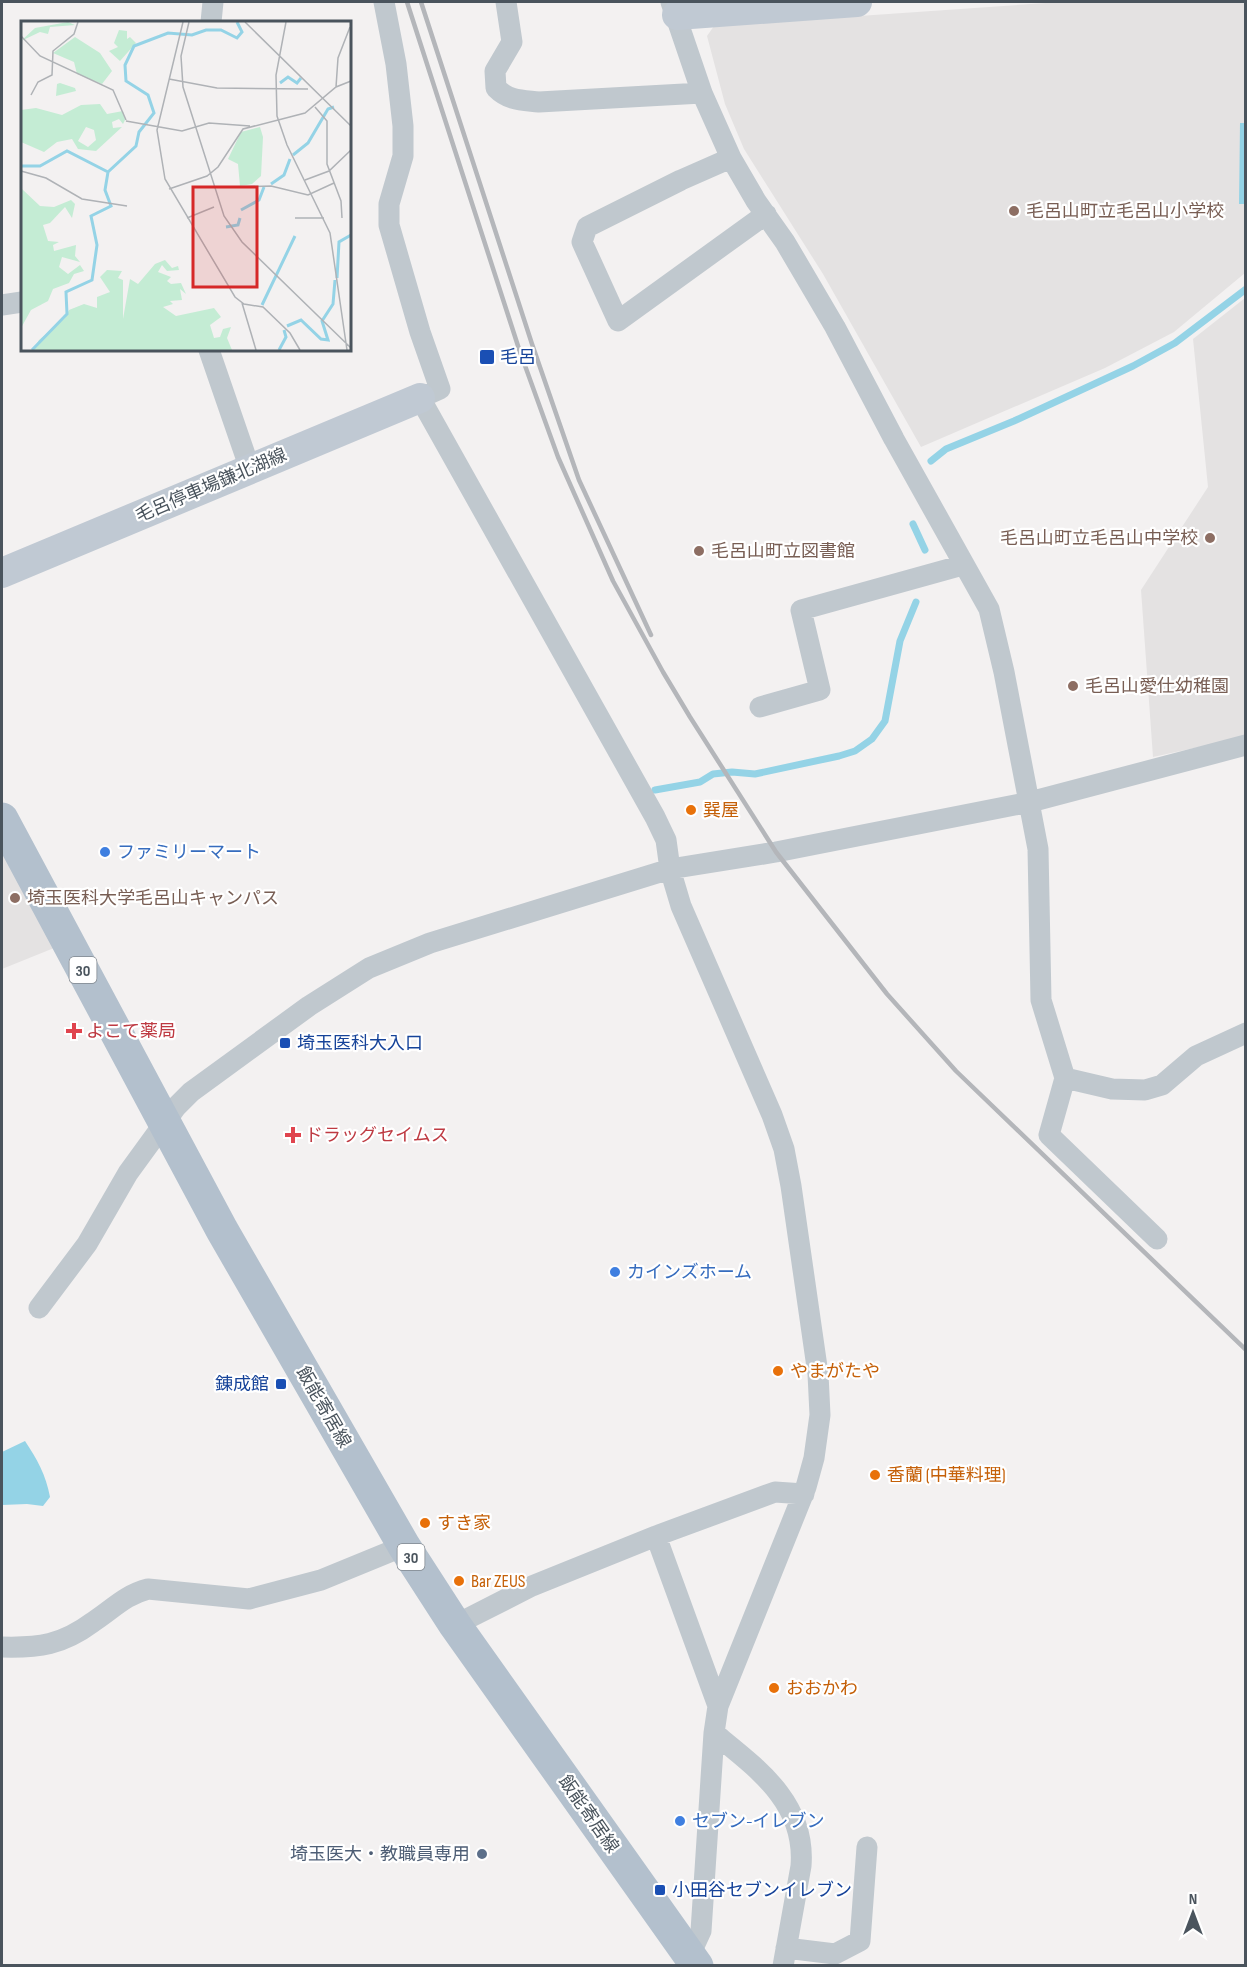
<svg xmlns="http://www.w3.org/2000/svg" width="1247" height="1967" viewBox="0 0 1247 1967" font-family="'Sofia Sans Condensed','Noto Sans JP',sans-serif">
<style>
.education{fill:#e4e2e2}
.water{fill:#94d3e6}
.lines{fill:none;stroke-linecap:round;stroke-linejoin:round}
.stream{stroke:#94d3e6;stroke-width:7}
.street{stroke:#c0c8ce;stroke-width:21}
.secondary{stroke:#c0c9d3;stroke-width:30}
.primary{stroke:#b3c0cd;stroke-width:33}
.rail{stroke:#b4b6ba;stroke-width:4.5}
.education-dot{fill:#8d6e63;stroke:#fff;stroke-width:2}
.transit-dot{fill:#1a4fb4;stroke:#fff;stroke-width:2}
.food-dot{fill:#e8710a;stroke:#fff;stroke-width:2}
.shop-dot{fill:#3f7fe0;stroke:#fff;stroke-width:2}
.health-dot{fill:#e0444e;stroke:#fff;stroke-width:2}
.service-dot{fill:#5c6f8a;stroke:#fff;stroke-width:2}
.labels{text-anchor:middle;stroke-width:4.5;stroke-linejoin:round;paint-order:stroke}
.shield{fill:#fff;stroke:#80878e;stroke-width:1.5}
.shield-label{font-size:16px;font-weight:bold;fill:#4a545d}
.education-label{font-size:18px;fill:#785e54;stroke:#fff;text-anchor:start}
.transit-label{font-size:18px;fill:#164399;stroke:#fff;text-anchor:start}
.street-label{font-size:18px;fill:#4a545d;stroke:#fff}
.food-label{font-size:18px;fill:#c56008;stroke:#fff;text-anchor:start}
.shop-label{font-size:18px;fill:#366cbe;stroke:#fff;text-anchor:start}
.health-label{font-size:18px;fill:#be3a42;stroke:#fff;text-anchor:start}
.service-label{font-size:18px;fill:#4e5e75;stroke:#fff;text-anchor:end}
.inset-river{fill:none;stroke:#94d3e6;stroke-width:3}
.inset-road{fill:none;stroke:#afb2b6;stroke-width:1.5}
.view{fill:#d62828;fill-opacity:0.15;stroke:#d62828;stroke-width:3}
.inset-edge{fill:none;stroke:#4a545d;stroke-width:3}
</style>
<rect width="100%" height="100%" fill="#f3f1f1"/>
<!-- education -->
<path class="education" d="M1061,2H1245V273L1174,332L1105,368L921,447L823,274L744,149L725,104L707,36L714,26Z
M1245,298V737L1153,757L1141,590L1208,487L1193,339Z
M2,847L54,948L2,969Z"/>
<!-- water -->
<path class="water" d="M1240,123H1245V204H1239Z
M25,1441C37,1459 46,1475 50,1497L43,1506L27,1504L2,1505V1452Z"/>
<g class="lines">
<!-- stream -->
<path class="stream" d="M931,461L946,449L1014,421L1133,366L1175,343L1246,289
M913,524L925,550
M655,790L700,782L713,774L732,772L755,774L839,756L855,751L872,739L885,721L900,641L916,602"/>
<!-- street -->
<path class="street" d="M384,2L396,64L403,126V156L389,204V225L420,332L440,389L420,398L655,817L666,840L670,869L681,906L772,1115L784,1149L791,1186L818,1374L820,1415L814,1458L806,1487L718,1706L714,1733L701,1931L690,1955
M506,2L512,42L495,71L496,88C509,101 522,100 539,102L702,93
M671,2L702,93L731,158L756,201L785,242L835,327L894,439L989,609L1004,672L1038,849L1041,1000L1065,1078L1112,1089L1145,1090L1162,1085L1196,1056L1246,1033
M211,22L213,2
M731,158L681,180L587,227L582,242L618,321L766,214
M2,305L22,302
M209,350L250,469
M760,707L820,690L801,610L963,565
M1065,1078L1049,1135L1157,1239
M39,1308L87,1244L128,1173L176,1107L191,1092L309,1006L369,968L430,943L670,869L776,852L1030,802L1246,745
M656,1536L718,1706
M455,1625L532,1586L656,1536L775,1492L804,1494
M2,1647C39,1648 62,1645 93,1622C113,1609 125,1595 148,1589L249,1599L321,1580L404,1546
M714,1733C758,1769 806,1803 801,1866L783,1966
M786,1948L835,1954L860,1941L867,1847"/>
<!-- secondary -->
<path class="secondary" d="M677,15L857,2
M2,573L420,398"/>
<!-- primary -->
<path class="primary" d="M2,819L222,1230L404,1546L455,1625L697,1966"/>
<!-- rail -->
<path class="rail" d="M407,2L519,349L558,457L613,581L663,672L690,717L776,852L887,994L956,1071L1246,1350
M421,2L532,344L579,480L651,635"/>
</g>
<!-- markers -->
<g class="education-dot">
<circle cx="1014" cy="211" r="6"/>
<circle cx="1210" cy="538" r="6"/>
<circle cx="699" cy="551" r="6"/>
<circle cx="1073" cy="686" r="6"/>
<circle cx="15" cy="898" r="6"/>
</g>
<g class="transit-dot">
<rect x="479" y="349" width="16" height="16" rx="3"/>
<rect x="279" y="1037" width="12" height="12" rx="3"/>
<rect x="275" y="1378" width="12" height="12" rx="3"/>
<rect x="654" y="1884" width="12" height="12" rx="3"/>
</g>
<g class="food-dot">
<circle cx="691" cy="810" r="6"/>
<circle cx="778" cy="1371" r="6"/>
<circle cx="875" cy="1475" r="6"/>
<circle cx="425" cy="1523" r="6"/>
<circle cx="459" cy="1581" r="6"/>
<circle cx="774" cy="1688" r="6"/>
</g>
<g class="shop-dot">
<circle cx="105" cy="852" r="6"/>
<circle cx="615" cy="1272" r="6"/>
<circle cx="680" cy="1821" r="6"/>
</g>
<g class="health-dot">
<path d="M71 1022h6v6h6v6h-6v6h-6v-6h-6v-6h6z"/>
<path d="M290 1126h6v6h6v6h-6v6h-6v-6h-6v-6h6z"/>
</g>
<circle class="service-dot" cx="482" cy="1854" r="6"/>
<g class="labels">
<!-- shield labels -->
<g class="shield">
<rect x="69.5" y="957" width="27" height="26" rx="4.5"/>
<rect x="397.5" y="1544" width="27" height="26" rx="4.5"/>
</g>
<g class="shield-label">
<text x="83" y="976">30</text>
<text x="411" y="1563">30</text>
</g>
<!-- education labels -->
<g class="education-label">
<text x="1026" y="217">毛呂山町立毛呂山小学校</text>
<text x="1198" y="544" text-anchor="end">毛呂山町立毛呂山中学校</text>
<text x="711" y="557">毛呂山町立図書館</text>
<text x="1085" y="692">毛呂山愛仕幼稚園</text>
<text x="27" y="904">埼玉医科大学毛呂山キャンパス</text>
</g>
<!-- transit labels -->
<g class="transit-label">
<text x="500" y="363">毛呂</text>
<text x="297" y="1049">埼玉医科大入口</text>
<text x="269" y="1390" text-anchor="end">錬成館</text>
<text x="672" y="1896">小田谷セブンイレブン</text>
</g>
<!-- street labels -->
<g class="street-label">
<text transform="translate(211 485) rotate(-23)" y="6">毛呂停車場鎌北湖線</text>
<text transform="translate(324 1407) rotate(60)" y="6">飯能寄居線</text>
<text transform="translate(589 1814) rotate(55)" y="6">飯能寄居線</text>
</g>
<!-- food labels -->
<g class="food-label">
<text x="703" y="816">巽屋</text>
<text x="790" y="1377">やまがたや</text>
<text x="887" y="1481">香蘭 (中華料理)</text>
<text x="437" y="1529">すき家</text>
<text x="471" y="1587">Bar ZEUS</text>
<text x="786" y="1694">おおかわ</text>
</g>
<!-- shop labels -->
<g class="shop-label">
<text x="117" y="858">ファミリーマート</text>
<text x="627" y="1278">カインズホーム</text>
<text x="692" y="1827">セブン-イレブン</text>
</g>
<!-- health labels -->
<g class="health-label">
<text x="86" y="1037">よこて薬局</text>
<text x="305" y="1141">ドラッグセイムス</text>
</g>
<!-- service labels -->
<g class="service-label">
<text x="470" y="1860">埼玉医大・教職員専用</text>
</g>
</g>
<!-- overview -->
<g transform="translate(21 21)">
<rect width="330" height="330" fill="#f3f1f1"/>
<path d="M47,1L54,4L29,6L27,13L19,11L0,20L14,7ZM98,9L106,10V18L109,16L115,22L99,40L88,30L97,26L93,22ZM54,16L79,32L91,50L81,63L56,53L53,41L32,32ZM39,62L54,67L55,70L35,75L36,63ZM79,83L86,93L102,90L104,99L102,103L98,98L91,101L92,107L101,106L75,130L57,128L51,118L36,121L23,131L0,121V89L15,87L41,94L60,84ZM65,106L73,109L75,119L67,126L57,120ZM239,106L242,116L240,155L231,163L219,165L217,143L207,138L220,111ZM1,168L19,185L33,186L50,179L54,183L51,197L44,186L29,202L22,204L27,220L38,221L32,224L33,230L55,224L54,235L59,241L41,236L38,246L47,253L59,244L63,250L53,253L48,262L32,268L27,280L10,289L0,307ZM144,239L151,247L157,245L158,249L146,250L141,244L137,251L150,256L146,260L150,263L160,262L165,273L159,268L161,279L149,280L152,283L142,286L155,295L193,287L200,296L189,304L193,317L199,316L202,308L210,306L206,317L211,329H12L18,319L44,297L48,289L63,283L76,287V276L89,271L79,256L86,249L101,250L97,257L102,259V298L109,258L117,263L134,243Z" fill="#c4ecd4" fill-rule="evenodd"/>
<path class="inset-river" d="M259,62L267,56L276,62L280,57M272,134L287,122L307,88L313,86M0,145H19L46,130L87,151M250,163L263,154L269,138M220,189L238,179L243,166M205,206L217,204L219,197M316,257L318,221L330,214M241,284L274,215M266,305L280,299L300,318L307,319L301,300L312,283L314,259M11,329L46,293L45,271L71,259L76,224L70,195L90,185L84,169L87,151L115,125L118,111L133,92L127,74L105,60L104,44L113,25L147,12L171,14L185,9H200L216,17L221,11L216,1M258,329L265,316L263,309"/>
<path class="inset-road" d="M162,1L136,109L144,158L214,276L223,283L242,286L269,312L279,329M168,1L160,35L162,66L203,195L221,221L330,327M224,1L330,105M265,1L255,54L256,95L266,124L309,212L326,329M0,15L19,35L92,69L105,99M148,58L196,67L287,68M315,66L317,37L329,6M10,74L17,61L31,54L32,30L53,13L57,1M294,86L306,100V143L320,180L321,197M105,100L161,110L188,102L229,105M0,150L25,157L61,178L106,185M284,159L308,150L330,129M207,166L250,165L287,174L313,162M148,168L186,155L197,146L222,108L284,92L315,66L330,60M166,197L193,186M274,197H303M221,282L235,329"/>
<path class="view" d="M172,166H236V266H172Z"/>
<rect width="330" height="330" class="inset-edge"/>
</g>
<!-- border -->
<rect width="1247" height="1967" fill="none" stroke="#4a545d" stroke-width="6"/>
<!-- north arrow -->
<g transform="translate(1193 1913)" stroke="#ffffff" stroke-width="4.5" paint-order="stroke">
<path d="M0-4.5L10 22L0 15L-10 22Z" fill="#4a545d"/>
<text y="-9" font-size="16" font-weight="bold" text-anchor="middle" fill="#4a545d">N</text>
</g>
</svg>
